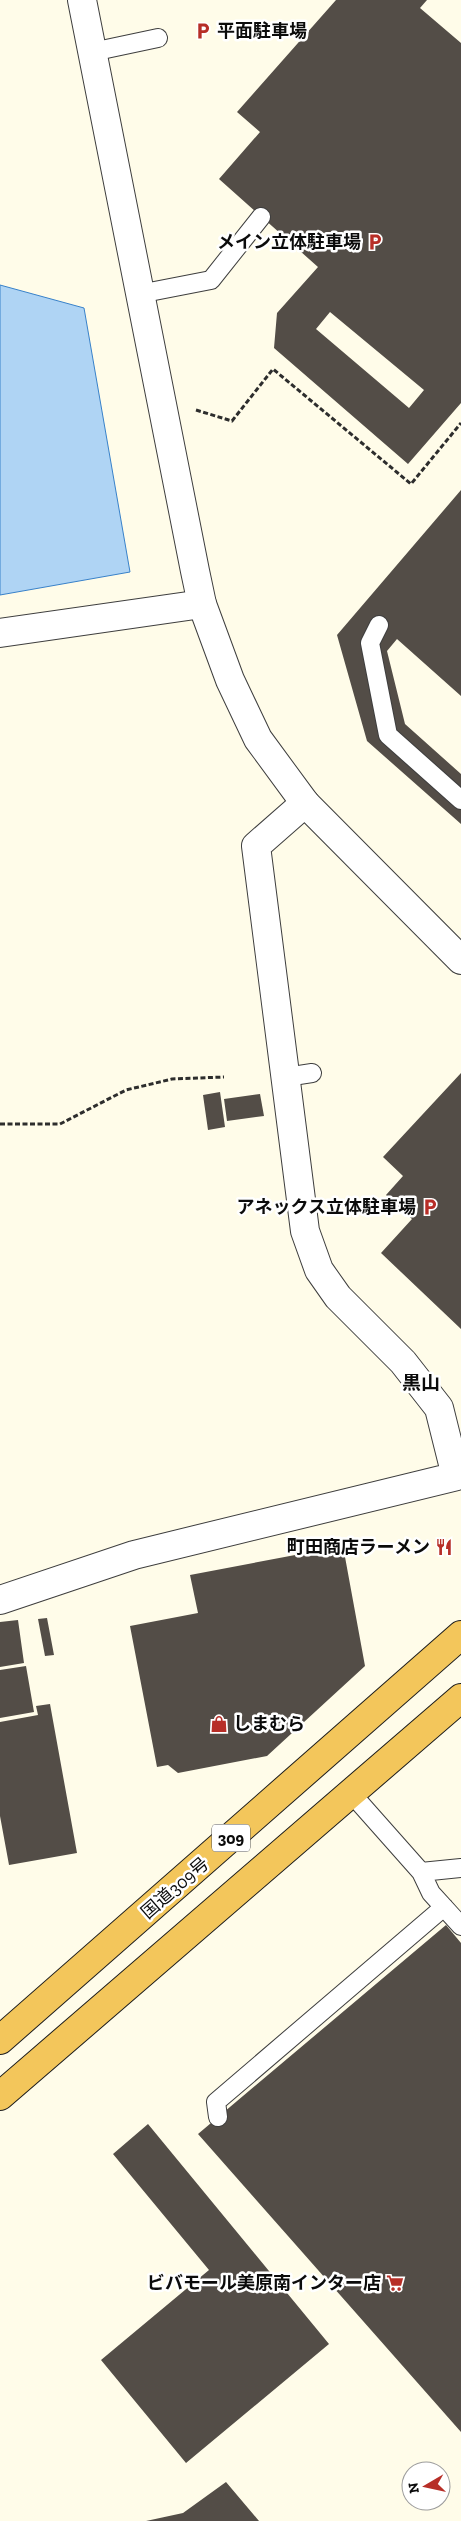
<svg xmlns="http://www.w3.org/2000/svg" width="461" height="2521" viewBox="0 0 461 2521" font-family="'Zilla Slab','Noto Sans JP',serif">
<style>
.water{fill:#afd4f4;stroke:#3881c9}
.building{fill:#534d47;fill-rule:evenodd}
.lines{fill:none;stroke-linecap:round;stroke-linejoin:round}
.service-casing{stroke:#3e3e3e;stroke-width:20}
.minor-casing{stroke:#3e3e3e;stroke-width:30}
.tertiary-casing{stroke:#3e3e3e;stroke-width:30}
.trunk-casing{stroke:#1c1c1c;stroke-width:30}
.path{stroke:#2d2d2d;stroke-width:3;stroke-dasharray:5 2.5;stroke-linecap:butt}
.service{stroke:#fff;stroke-width:18}
.minor{stroke:#fff;stroke-width:28}
.tertiary{stroke:#fff;stroke-width:28}
.trunk{stroke:#f3c65b;stroke-width:28}
.labels{text-anchor:middle;stroke-width:5;stroke-linejoin:round;paint-order:stroke}
.shield{fill:#fff;stroke:#545454;stroke-width:1}
.shield-label{font-size:16px;font-weight:bold;fill:#0b0b0b}
.poi-label{font-size:18px;font-weight:bold;fill:#0b0b0b;stroke:#fff;text-anchor:end}
.street-label{font-size:18px;fill:#0b0b0b;stroke:#fff}
.neighbourhood-label{font-size:19px;font-weight:bold;fill:#0b0b0b;stroke:#fff}
</style>
<rect width="100%" height="100%" fill="#fffce9"/>
<!-- water -->
<path class="water" d="M0,285L84,308L130,572L0,595Z"/>
<!-- building -->
<path class="building" d="M336,0H427L420,8L461,43V403L408,464L274,348L277,313L318,267L219,179L260,132L237,112ZM330,312L424,390L409,408L316,329Z
M461,490V696L397,639L387,651L405,724L461,774V824L367,741L337,635Z
M461,1073V1329L381,1253L412,1219L386,1195L403,1176L383,1157Z
M220,1092L225,1127L208,1130L203,1095Z
M260,1094L264,1116L227,1121L224,1099Z
M343,1546L365,1666L267,1756L178,1773L168,1765L157,1767L130,1626L198,1613L190,1575Z
M47,1618L54,1655L45,1656L38,1619Z
M18,1620L24,1663L0,1667V1622Z
M26,1666L34,1712L0,1718V1670Z
M50,1704L77,1853L9,1865L0,1816V1722L38,1715L36,1706Z
M446,1925L461,1943V2432L198,2134Z
M148,2124L329,2344L186,2463L101,2360L209,2270L113,2154Z
M226,2482L259,2521H146L183,2513Z"/>
<g class="lines">
<!-- service casing -->
<g class="service-casing">
<path id="service" d="M92,52L158,38
M139,294L211,280L261,217
M379,625L370,643L388,735L461,800
M286,1077L312,1073
M351,1793L421,1872L431,1893L461,1926
M421,1872L461,1868
M218,2117L216,2102L444,1907"/>
</g>
<!-- minor casing -->
<g class="minor-casing">
<path id="minor" d="M0,633L202,604
M305,803L256,846L305,1231L319,1270L338,1297L403,1362L439,1408L456,1476
M0,1600L134,1555L461,1475"/>
</g>
<!-- tertiary casing -->
<g class="tertiary-casing">
<path id="tertiary" d="M82,0L195,571L202,604L230,680L258,739L305,803L461,960"/>
</g>
<!-- trunk casing -->
<g class="trunk-casing">
<path id="trunk" d="M0,2040L461,1635
M0,2096L461,1698"/>
</g>
<!-- path -->
<path class="path" d="M196,410L232,421L273,369L411,484L461,423
M0,1124H60L126,1090L172,1079L224,1077"/>
<!-- service -->
<use href="#service" class="service"/>
<!-- minor -->
<use href="#minor" class="minor"/>
<!-- tertiary -->
<use href="#tertiary" class="tertiary"/>
<!-- trunk -->
<use href="#trunk" class="trunk"/>
</g>
<!-- icons -->
<defs>
<g id="parking-bare" transform="scale(1.35)"><path d="M-3.5-5.5H1a3.5 3.5 0 0 1 0 7H-1V5.5H-3.5ZM-1-3.4V-.6H.8a1.4 1.4 0 0 0 0-2.8Z" fill="#b72e27" stroke="#fff" stroke-width="2.5" paint-order="stroke"/></g>
<g id="restaurant-bare" transform="scale(1.35)"><path d="M-5-6h1v4h1v-4h1v4h1v-4h1v5L-1.5 .5V6h-2V.5L-5-1ZM5-6V6H3V1.5H1.5Q1.5-4 5-6Z" fill="#b72e27" stroke="#fff" stroke-width="2.5" paint-order="stroke"/></g>
<g id="shop-bare" transform="scale(1.35)"><path d="M-5-2.5h2.3a2.7 3.5 0 0 1 5.4 0H5L5.5 6h-11ZM-1.5-2.5h3a1.5 2.3 0 0 0-3 0Z" fill="#b72e27" stroke="#fff" stroke-width="2.5" paint-order="stroke"/></g>
<g id="supermarket-bare" transform="scale(1.35)"><path d="M-6-5.5h2.5l.6 2H6L4.5 2H-2.5L-4.4-4H-6ZM-1.5 3.2a1.3 1.3 0 1 0 .1 0ZM3 3.2a1.3 1.3 0 1 0 .1 0Z" fill="#b72e27" stroke="#fff" stroke-width="2.5" paint-order="stroke"/></g>
</defs>
<g fill-rule="evenodd">
<use href="#parking-bare" x="203" y="31"/>
<use href="#parking-bare" x="375" y="242"/>
<use href="#parking-bare" x="430" y="1207"/>
<use href="#restaurant-bare" x="444" y="1547"/>
<use href="#shop-bare" x="219" y="1724"/>
<use href="#supermarket-bare" x="395" y="2283"/>
</g>
<g class="labels">
<!-- shield labels -->
<rect class="shield" x="212" y="1824.5" width="38" height="27" rx="4"/>
<g class="shield-label">
<text x="231" y="1844">309</text>
</g>
<!-- poi labels -->
<g class="poi-label">
<text x="217" y="37" text-anchor="start">平面駐車場</text>
<text x="361" y="248">メイン立体駐車場</text>
<text x="416" y="1213">アネックス立体駐車場</text>
<text x="430" y="1553">町田商店ラーメン</text>
<text x="233" y="1730" text-anchor="start">しまむら</text>
<text x="381" y="2289">ビバモール美原南インター店</text>
</g>
<!-- street labels -->
<g class="street-label">
<text transform="translate(175 1888) rotate(-41)" y="6">国道309号</text>
</g>
<!-- neighbourhood labels -->
<g class="neighbourhood-label">
<text x="421" y="1389">黒山</text>
</g>
</g>
<!-- north arrow -->
<g transform="translate(426 2486) rotate(261)"><circle r="24" fill="#ffffff" stroke="#9d9d9d"/>
<path d="M0-4L9 19L0 12L-9 19Z" fill="#b72e27"/>
<text y="-8" font-size="14" font-weight="bold" text-anchor="middle" fill="#0b0b0b">N</text>
</g>
</svg>
